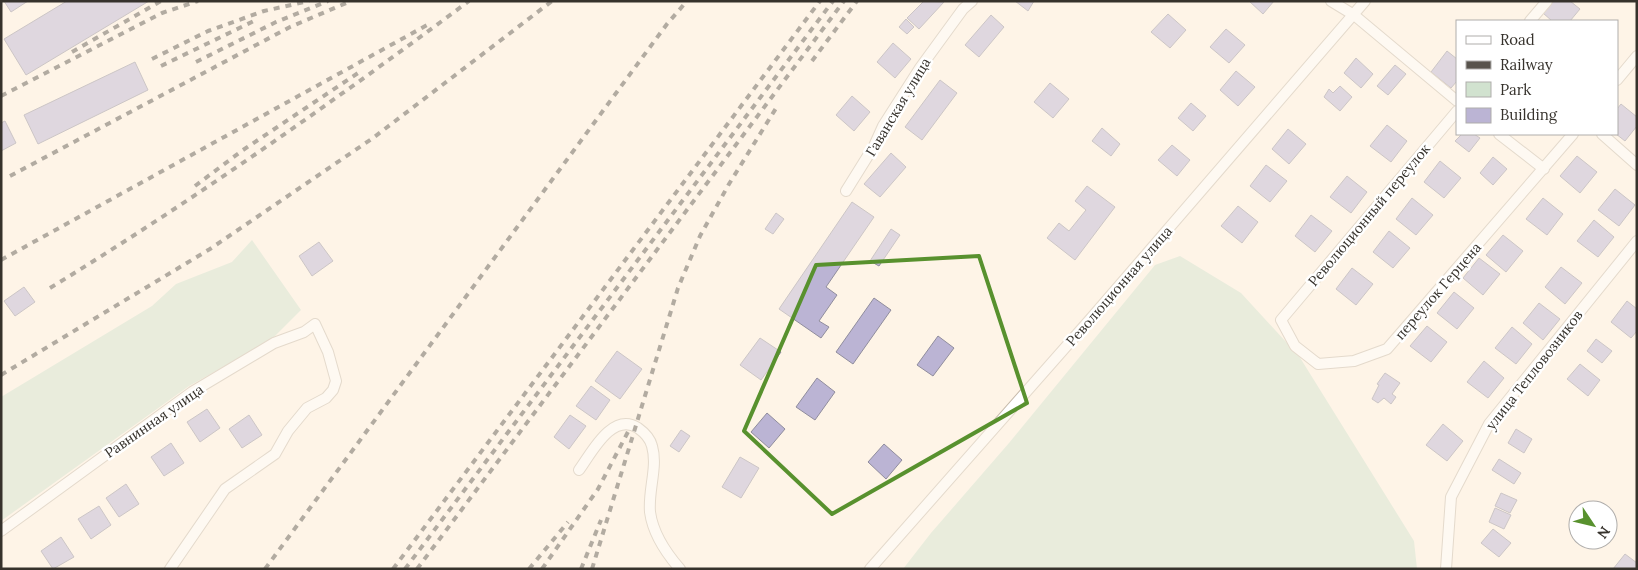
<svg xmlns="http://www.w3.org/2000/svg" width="1638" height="570" viewBox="0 0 1638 570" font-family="Lora,serif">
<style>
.green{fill:#d1e2cf}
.building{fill:#bbb4d4;stroke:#908d9d}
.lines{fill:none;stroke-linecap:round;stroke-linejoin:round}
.minor-casing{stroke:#c6baab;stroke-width:12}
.minor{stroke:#fff;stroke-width:10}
.rail{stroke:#58534c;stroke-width:4;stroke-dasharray:6 6;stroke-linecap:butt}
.marked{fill:none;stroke:#58912e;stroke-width:4;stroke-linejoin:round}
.labels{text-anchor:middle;stroke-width:5;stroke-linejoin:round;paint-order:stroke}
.street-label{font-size:14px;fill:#36322c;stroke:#fff}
</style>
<rect width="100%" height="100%" fill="#fef4e7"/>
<!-- green -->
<path class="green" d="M252,240L301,310L271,340L189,386L1,521V397L152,306L176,284L232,262Z
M1180,256L1241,293L1299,356L1414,541L1417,569H903L931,533L1009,443L1155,265Z"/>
<!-- building -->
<path class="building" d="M4,1H28L11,12Z
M67,1H149L26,75L4,39Z
M924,1L944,2L919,29L907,18Z
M1015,1H1034L1028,11Z
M1249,1H1274L1263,14Z
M1553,1H1570L1580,9L1570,21H1552L1543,13Z
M1168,14L1186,30L1170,48L1151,32Z
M991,15L1004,27L979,57L965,45Z
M906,19L914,27L907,34L899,27Z
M1226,29L1245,45L1229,63L1210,47Z
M893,43L911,59L895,78L877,62Z
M1447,51L1457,59V81L1451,88L1431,72Z
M1356,58L1373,74L1361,88L1344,73Z
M135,62L148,90L38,144L24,115Z
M1395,65L1406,74L1388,95L1377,86Z
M1236,71L1255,87L1238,106L1220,90Z
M940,80L957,93L922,140L905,127Z
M1050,83L1069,99L1053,118L1034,102Z
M1340,86L1352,97L1340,111L1324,97L1329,89L1333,93Z
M852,96L870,112L854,131L836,115Z
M1191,103L1206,116L1193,131L1178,118Z
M1621,104L1637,117V126L1625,141L1616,134L1617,109Z
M5,121L16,143L1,151V123Z
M1387,125L1407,141L1391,162L1370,146Z
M1102,128L1120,144L1111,156L1092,141Z
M1288,129L1306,144L1289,164L1272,149Z
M1462,134H1474L1480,138L1469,152L1455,141Z
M1172,145L1190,160L1177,176L1158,160Z
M891,153L906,167L880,197L864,184Z
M1577,156L1597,172L1580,193L1560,176Z
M1493,157L1507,169L1493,185L1480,173Z
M1440,161L1461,178L1444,198L1424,182Z
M1266,165L1287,181L1270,202L1250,186Z
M1347,176L1367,192L1351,213L1330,197Z
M1087,186L1115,207L1075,260L1047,238L1059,223L1069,231L1086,210L1075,201Z
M1615,189L1635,205L1619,226L1598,210Z
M1412,198L1433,215L1416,235L1396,219Z
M1543,198L1563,214L1547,235L1526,219Z
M852,202L874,217L826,287L837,295L819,321L829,327L821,338L779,309Z
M1238,206L1258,222L1242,243L1221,226Z
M776,213L784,219L773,234L765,229Z
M1311,215L1332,231L1315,252L1295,236Z
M1594,220L1614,237L1598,257L1577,241Z
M891,229L900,235L879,266L870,261Z
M1389,231L1410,248L1393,268L1373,252Z
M1503,235L1523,251L1506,272L1486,255Z
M319,242L333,261L312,276L299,256Z
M1479,258L1500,274L1483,295L1463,278Z
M1561,267L1582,283L1565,304L1545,287Z
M1352,268L1373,284L1356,305L1336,289Z
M24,287L35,302L15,316L4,301Z
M1454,292L1474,308L1457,329L1437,313Z
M874,298L891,310L853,364L836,352Z
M1627,301L1637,309V331L1631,338L1611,322Z
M1539,303L1560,319L1543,340L1523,323Z
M1427,326L1447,342L1431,362L1410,346Z
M1512,327L1532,344L1516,364L1495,348Z
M938,336L954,348L933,376L917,365Z
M760,338L781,352L761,380L740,365Z
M1596,339L1612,351L1602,363L1587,351Z
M617,351L642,369L620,399L595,381Z
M1484,361L1504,378L1488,398L1467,382Z
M1580,364L1600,380L1588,396L1567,379Z
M1385,373L1400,383L1392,394L1396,397L1391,404L1384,398L1378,403L1372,399L1379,385L1377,384Z
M817,378L835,392L815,420L796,407Z
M591,386L610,400L596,420L576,406Z
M207,409L220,428L200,442L187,422Z
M767,413L785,429L769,448L751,432Z
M249,415L262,435L242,448L229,429Z
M570,415L586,426L569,449L554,437Z
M1443,424L1463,441L1447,461L1426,445Z
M1516,429L1532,439L1524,453L1508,443Z
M681,430L690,436L679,452L670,446Z
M171,443L184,463L164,476L151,457Z
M884,444L902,460L886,479L868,462Z
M740,457L759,468L741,498L722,487Z
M1499,459L1521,473L1514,484L1492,470Z
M126,484L139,504L119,517L106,498Z
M1501,493L1517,500L1510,513L1495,506Z
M99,506L111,525L91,539L78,519Z
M1495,508L1511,515L1504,529L1489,522Z
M1493,529L1511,543L1499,557L1481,543Z
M61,537L74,557L53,569L41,551Z
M1625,554L1637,563V569H1613Z"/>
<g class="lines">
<!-- minor casing -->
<g class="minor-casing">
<path id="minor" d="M1331,1L1354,15L1457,101
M1530,21L1547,1
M1617,80L1637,56
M1457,111L1281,320L1295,346L1318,364L1354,361L1387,349L1573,134
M1499,134L1544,169
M1602,134L1637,165
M846,191L874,146L883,126L920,68L963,9L972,1
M579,470C591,454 612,411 638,428C645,433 650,438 652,446C658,467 648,490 650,512C653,534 666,553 680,569
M1,531L192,392L274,343L304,332L315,324L328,352L336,381L333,390L326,398L307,408L288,431L275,454L225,489L170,569
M870,569L1093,316L1365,1
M1446,569L1451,497L1489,424L1637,241"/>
</g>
<!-- minor -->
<use href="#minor" class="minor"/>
<!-- rail -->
<path class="rail" d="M72,52L161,1
M152,59L208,31L264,11L309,1
M812,61L857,1
M196,62L276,22L328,1
M161,66L258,19
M1,96L162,13L198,1
M10,176L290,27L351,1
M195,186L243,150L361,71
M1,260L429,24
M50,288C194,200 333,102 469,1
M1,375L210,249L373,138L552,1
M265,569L667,24L687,1
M393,569L820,1
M405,569L833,1
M417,569L844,1
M529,569L568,522
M542,569L598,489L630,428
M581,569L601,520
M592,569L678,288L700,236L729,184L778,105"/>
</g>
<!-- marked area -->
<path d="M0 0H1638V570H0ZM979,256L1027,403L832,514L744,431L816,265Z" fill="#fef4e7" fill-opacity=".55" fill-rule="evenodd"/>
<path class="marked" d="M979,256L1027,403L832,514L744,431L816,265Z"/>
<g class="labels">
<!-- street labels -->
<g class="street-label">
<text transform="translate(898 107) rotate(-59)" y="5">Гаванская улица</text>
<text transform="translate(1369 215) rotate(-50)" y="5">Революционный переулок</text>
<text transform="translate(1119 286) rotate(-49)" y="5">Революционная улица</text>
<text transform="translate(1438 291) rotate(-49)" y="5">переулок Герцена</text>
<text transform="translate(1534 370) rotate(-52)" y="5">улица Тепловозников</text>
<text transform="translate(154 421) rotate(-35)" y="5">Равнинная улица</text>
</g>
</g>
<!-- border -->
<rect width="1638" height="570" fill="none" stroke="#36322c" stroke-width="5"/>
<!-- legend -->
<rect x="1456" y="20" width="162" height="115" fill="#ffffff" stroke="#afadab"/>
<rect x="1466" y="36" width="25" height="8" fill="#ffffff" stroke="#afadab"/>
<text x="1500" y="45" font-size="15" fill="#36322c">Road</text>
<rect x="1466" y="61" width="25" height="8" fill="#58534c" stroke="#afadab"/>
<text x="1500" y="70" font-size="15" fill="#36322c">Railway</text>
<rect x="1466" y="82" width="25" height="15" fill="#d1e2cf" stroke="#afadab"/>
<text x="1500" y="95" font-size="15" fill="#36322c">Park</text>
<rect x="1466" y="108" width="25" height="15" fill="#bbb4d4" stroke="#afadab"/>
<text x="1500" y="120" font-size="15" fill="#36322c">Building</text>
<!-- north arrow -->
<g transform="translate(1593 525) rotate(125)"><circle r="24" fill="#ffffff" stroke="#afadab"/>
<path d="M0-4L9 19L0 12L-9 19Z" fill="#58912e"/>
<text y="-8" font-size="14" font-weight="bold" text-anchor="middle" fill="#36322c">N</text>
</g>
</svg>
